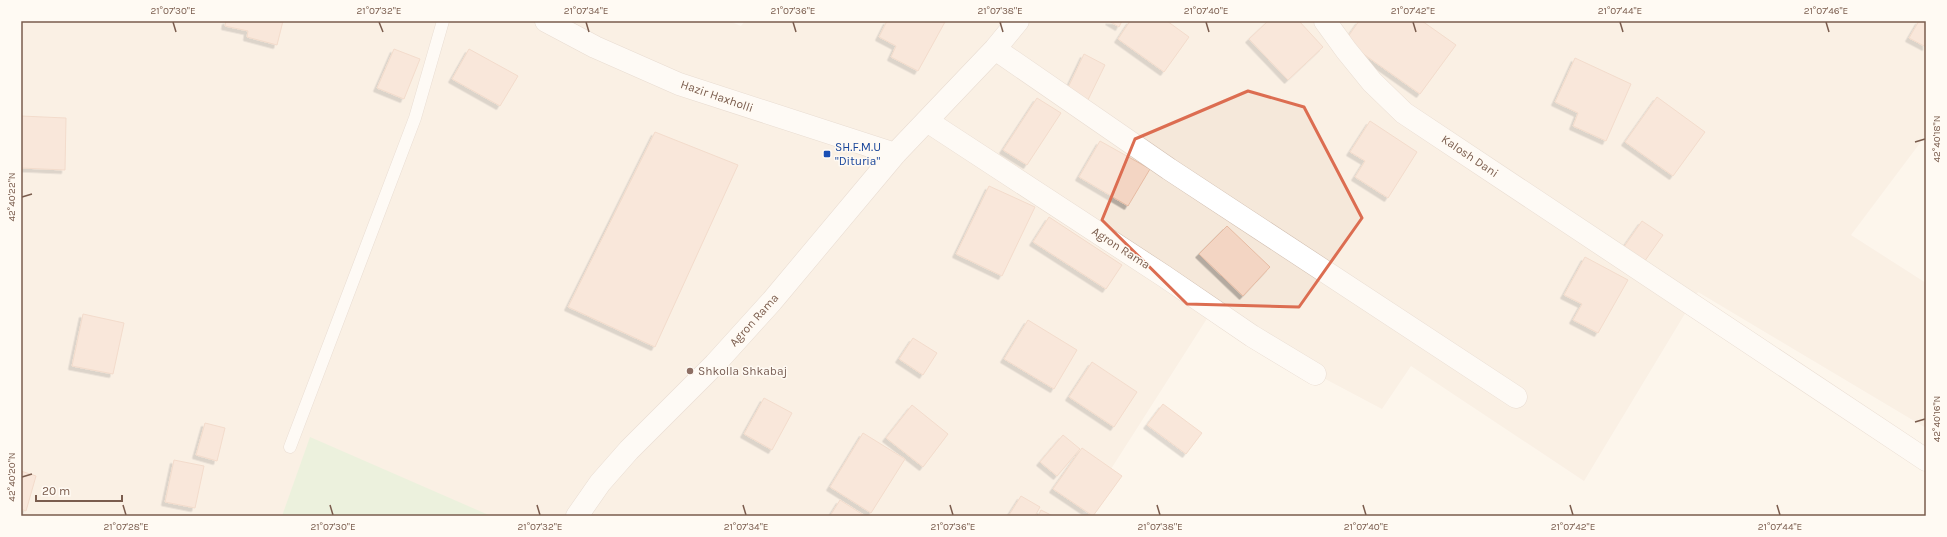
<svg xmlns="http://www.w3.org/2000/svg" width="1947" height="537" viewBox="0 0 1947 537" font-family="Karla,sans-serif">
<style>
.residential{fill:#f5e8da}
.green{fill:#d8ecc9}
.building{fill:#f3d5c3;stroke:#e6bba3;filter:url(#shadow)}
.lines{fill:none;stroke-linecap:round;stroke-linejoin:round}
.lane-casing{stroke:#d1beb0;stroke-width:13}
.street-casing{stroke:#d1beb0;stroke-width:23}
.lane{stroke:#fff;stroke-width:12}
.street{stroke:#fff;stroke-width:22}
.marked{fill:none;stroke:#dc6d51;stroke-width:3;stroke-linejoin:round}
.ticks{fill:none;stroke:#7a5c4d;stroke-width:1.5}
.transit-dot{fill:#1a4fb4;stroke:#fffaf3;stroke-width:1.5}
.education-dot{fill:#8d6e63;stroke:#fffaf3;stroke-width:1.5}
.labels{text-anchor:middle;stroke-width:3;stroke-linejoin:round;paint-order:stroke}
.street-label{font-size:12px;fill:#7a5c4d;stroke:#fffaf3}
.transit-label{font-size:12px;fill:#164399;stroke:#fffaf3;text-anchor:start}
.education-label{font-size:12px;fill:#785e54;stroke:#fffaf3;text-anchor:start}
.neatline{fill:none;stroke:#7a5c4d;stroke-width:1.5}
.ticks-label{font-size:10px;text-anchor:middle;fill:#7a5c4d}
</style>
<defs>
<filter id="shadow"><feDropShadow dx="-3.5" dy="3.5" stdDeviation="0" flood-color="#0004"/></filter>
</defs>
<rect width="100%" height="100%" fill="#fdf6ec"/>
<!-- residential -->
<path class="residential" d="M21,21H729L741,26L745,21H1926V135L1851,235L1926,283V428L1698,292L1584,481L1411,366L1382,409L1208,317L1081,516H21Z"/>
<!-- green -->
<path class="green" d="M310,437L491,516H282Z"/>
<!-- building -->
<path class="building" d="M226,21H283L277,45L247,37L248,31L225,26Z
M887,21L945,22L918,71L891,57L896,46L879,37Z
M1109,21H1122L1119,27Z
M1130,21H1167L1189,37L1164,72L1118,39Z
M1268,21H1299L1323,47L1288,80L1249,39Z
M1359,21H1422L1456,45L1420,94L1345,41Z
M1919,21H1926V47L1909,38Z
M394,49L420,59L404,99L377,88Z
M469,49L518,76L500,106L452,79Z
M1084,54L1105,65L1085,106L1064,96Z
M1575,58L1631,84L1606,141L1573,126L1578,113L1555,102Z
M1657,97L1705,132L1673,176L1625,142Z
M1037,98L1061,113L1027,165L1003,150Z
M21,116L66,118L65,170L21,168Z
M1370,121L1417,152L1388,198L1355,177L1365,161L1350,152Z
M655,132L738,165L655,347L568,307Z
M1100,141L1150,169L1128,206L1079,177Z
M989,186L1035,207L1002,276L956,254Z
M1049,217L1122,265L1106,289L1033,242Z
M1642,221L1663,235L1642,265L1621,251Z
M1227,226L1270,267L1243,296L1199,254Z
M1585,257L1628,280L1598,333L1573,320L1582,304L1564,295Z
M83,314L124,323L113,374L72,366Z
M1028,320L1077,350L1054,389L1004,359Z
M913,338L937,353L923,375L899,359Z
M1092,362L1137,392L1114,427L1069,397Z
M764,398L792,413L772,450L744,434Z
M1163,404L1202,433L1186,454L1147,425Z
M912,405L948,434L923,467L886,438Z
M205,423L225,428L217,461L196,455Z
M863,433L905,459L871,513L830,487Z
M1063,435L1080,449L1057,476L1040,462Z
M1082,448L1122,476L1093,516L1053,489Z
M174,460L204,466L195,508L165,502Z
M21,471L36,476L26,511L21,509Z
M1021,496L1040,507L1035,516L1009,515Z
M840,500L865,516H830Z
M1041,510L1053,516H1038Z"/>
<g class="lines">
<!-- lane casing -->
<g class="lane-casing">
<path id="lane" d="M290,447L415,118L443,21"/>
</g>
<!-- street casing -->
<g class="street-casing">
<path id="street" d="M546,21L595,47L679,84L895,154
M1325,21L1346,50L1372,82L1404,113L1926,460
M995,49L1169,169L1516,397
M927,121L1164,276L1252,336L1315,374
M577,516L600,483L629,450L715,364L772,301L895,154L995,49L1018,21"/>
</g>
<!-- lane -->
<use href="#lane" class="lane"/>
<!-- street -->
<use href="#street" class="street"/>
</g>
<!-- marked area -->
<path d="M0 0H1947V537H0ZM1248,91L1304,107L1362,218L1299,307L1187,304L1102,220L1135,139Z" fill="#fdf6ec" fill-opacity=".55" fill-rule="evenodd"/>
<path class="marked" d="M1248,91L1304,107L1362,218L1299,307L1187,304L1102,220L1135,139Z"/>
<!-- ticks -->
<path class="ticks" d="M173,22L176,32M379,22L383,32M586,22L589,32M793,22L796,32M1000,22L1003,32M1206,22L1209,32M1413,22L1416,32M1620,22L1623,32M1826,22L1829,32M1915,142L1925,139M22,197L32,194M1915,422L1925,419M22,477L32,474M123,505L126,515M330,505L333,515M537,505L540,515M743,505L746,515M950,505L953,515M1157,505L1160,515M1363,505L1366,515M1570,505L1573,515M1777,505L1780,515"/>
<!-- markers -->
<rect class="transit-dot" x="823" y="150" width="8" height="8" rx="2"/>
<circle class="education-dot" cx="690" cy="371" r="4"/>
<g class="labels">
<!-- street labels -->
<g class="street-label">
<text transform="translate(717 96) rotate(19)" y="4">Hazir Haxholli</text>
<text transform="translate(1470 156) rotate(34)" y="4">Kalosh Dani</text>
<text transform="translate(1121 248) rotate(33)" y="4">Agron Rama</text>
<text transform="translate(754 320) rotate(-48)" y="4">Agron Rama</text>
</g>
<!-- transit labels -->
<g class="transit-label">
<text x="835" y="151">SH.F.M.U<tspan x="835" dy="14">"Dituria"</tspan></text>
</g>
<!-- education labels -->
<g class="education-label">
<text x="698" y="375">Shkolla Shkabaj</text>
</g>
</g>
<!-- border -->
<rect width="1947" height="537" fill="none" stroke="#fffaf3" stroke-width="44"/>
<!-- scale -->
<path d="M36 495v6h86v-6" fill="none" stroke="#7a5c4d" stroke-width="2"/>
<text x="42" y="495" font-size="12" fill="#7a5c4d" stroke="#fffaf3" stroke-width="3" paint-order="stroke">20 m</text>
<rect x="22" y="22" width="1903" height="493" class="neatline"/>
<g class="ticks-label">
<text x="173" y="14">21°07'30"E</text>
<text x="379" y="14">21°07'32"E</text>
<text x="586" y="14">21°07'34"E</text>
<text x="793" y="14">21°07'36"E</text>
<text x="1000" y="14">21°07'38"E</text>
<text x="1206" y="14">21°07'40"E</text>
<text x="1413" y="14">21°07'42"E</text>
<text x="1620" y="14">21°07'44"E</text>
<text x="1826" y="14">21°07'46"E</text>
<text transform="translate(1936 139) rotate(-90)" y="4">42°40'18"N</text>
<text transform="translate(11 197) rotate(-90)" y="4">42°40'22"N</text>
<text transform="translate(1936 419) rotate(-90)" y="4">42°40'16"N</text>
<text transform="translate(11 477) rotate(-90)" y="4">42°40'20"N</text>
<text x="126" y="530">21°07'28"E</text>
<text x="333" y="530">21°07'30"E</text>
<text x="540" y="530">21°07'32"E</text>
<text x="746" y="530">21°07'34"E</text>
<text x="953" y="530">21°07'36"E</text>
<text x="1160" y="530">21°07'38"E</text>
<text x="1366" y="530">21°07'40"E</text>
<text x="1573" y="530">21°07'42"E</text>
<text x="1780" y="530">21°07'44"E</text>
</g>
</svg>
